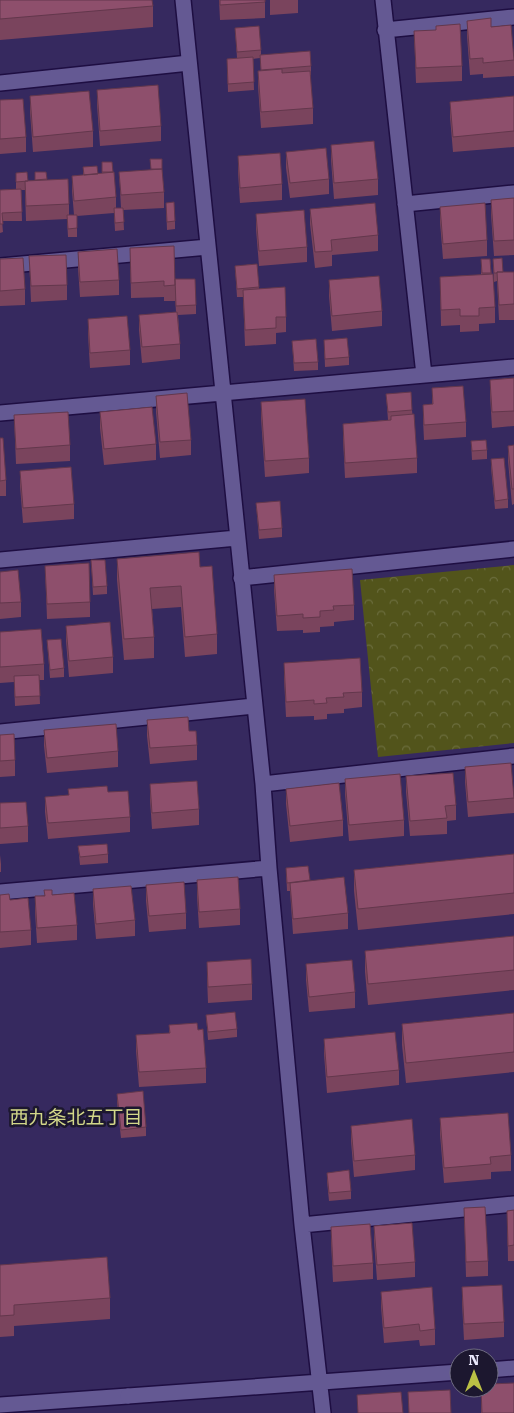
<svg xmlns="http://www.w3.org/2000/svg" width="514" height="1413" viewBox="0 0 514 1413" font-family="'Roboto Serif','Noto Sans JP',serif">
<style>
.park{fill:url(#park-crowns)}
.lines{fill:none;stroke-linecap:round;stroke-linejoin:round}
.service-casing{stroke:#1e0e42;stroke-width:18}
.minor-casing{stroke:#1e0e42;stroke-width:18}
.service{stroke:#645993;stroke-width:15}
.minor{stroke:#645993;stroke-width:15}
.wall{fill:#7a445d}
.building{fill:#8e4f6c;stroke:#63374c}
.labels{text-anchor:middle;stroke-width:5;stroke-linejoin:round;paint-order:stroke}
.neighbourhood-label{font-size:19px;fill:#d2d789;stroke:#1c172f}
</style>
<defs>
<pattern id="park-crowns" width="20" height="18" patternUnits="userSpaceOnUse" patternTransform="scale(1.25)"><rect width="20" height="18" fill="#52541b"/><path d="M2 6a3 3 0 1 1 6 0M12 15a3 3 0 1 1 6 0" fill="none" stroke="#6b6d3d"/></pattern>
</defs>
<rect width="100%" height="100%" fill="#36295f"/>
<!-- park -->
<path class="park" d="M514,565V743L378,757L360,580Z"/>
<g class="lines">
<!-- service casing -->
<g class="service-casing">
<path id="service" d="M0,1405L128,1396"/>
</g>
<!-- minor casing -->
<g class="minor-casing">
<path id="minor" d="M183,0L263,784L269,868L302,1225L323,1413
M383,0L424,375
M385,30L514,17
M0,83L189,63
M405,204L514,193
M0,266L208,247
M0,413L514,367
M0,560L237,538
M241,578L514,549
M0,732L254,706
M263,784L514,756
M0,892L269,868
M302,1225L514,1204
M489,1370L514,1368
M128,1396L459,1372"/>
</g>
<!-- service -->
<use href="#service" class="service"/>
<!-- minor -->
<use href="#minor" class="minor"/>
</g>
<!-- wall -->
<path class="wall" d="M0,0L153,6V27L0,40Z
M219,0H265V18L220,20Z
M270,0H298V13L270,15Z
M467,21L491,27L514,57V76L483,78V74L470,75L467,36Z
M235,28L261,50V55L311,66V75H310L313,108V124L261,128L258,86V71H261L260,58L253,59L254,90L228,92L227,59L237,58Z
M414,31L462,66V81L416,83Z
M97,90L161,126V141L100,146L97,105Z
M30,96L93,131V147L33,152L30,112Z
M514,96V147L453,152L450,117V102Z
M0,100L26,137V152L0,154Z
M331,145L378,179V195L334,199L331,160Z
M286,152L329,179V194L290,198L286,168Z
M238,156L282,184V200L240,203L238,172Z
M102,162L113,172L116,197V208H121L119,172L162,173L164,192V208L123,210L124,230L115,231L114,213L77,216V237H68L67,219L26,221L25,190H21L22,221H2L3,232L0,233V190L16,189V173L28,181H35V172H46L47,180L69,204V215H74L72,191V176L83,175V167L98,174L102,173Z
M514,198V255L494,256L491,215V200Z
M166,203L175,221V229L167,230Z
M440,207L487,240V256L443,259L440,222Z
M310,209L378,235V251L332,255V266L315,268L310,224Z
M256,214L307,247V262L259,266L256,229Z
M130,248L175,279L196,305V314L178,315L180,344V359L142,363L139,330V315L176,312L175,297V301H164V297L131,298Z
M78,252L119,280V295L80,297L78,268Z
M29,256L67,285V300L31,302Z
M0,259L25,289V305L0,306Z
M481,259H490L495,307V323L479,324V331L460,332V325L441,326L440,277L481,275Z
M493,259L503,272H514V320H499L497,281L494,282Z
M257,264L259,289L286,317V332L276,333V344L245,346L243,297H237L235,266Z
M329,280L382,311V326L332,331L329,296Z
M88,319L130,350V365L90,368L88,334Z
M324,340L349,357V365L325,367Z
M292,341L318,362V370L294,371Z
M514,378V426L492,428L490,395V380Z
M432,388L466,422V437L424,440L423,420V405L432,404Z
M386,394L412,410L417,458V473L345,478L343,439V424L388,420Z
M156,396L191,440V455L160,458L156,412Z
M261,402L309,458V473L265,477L261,418Z
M100,412L156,444V460L104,465L100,428Z
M14,415L70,445V461L16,464Z
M0,438L6,480V496H0Z
M471,441L487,450V459L472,460Z
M514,445V504L512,505L508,461V446Z
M491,459L508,499V508L495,509L491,468Z
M20,471L74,504V519L23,523L20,486Z
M256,503L282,528V537L259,539Z
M117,559L200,567L217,634V654L185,657L181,607L152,609L154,637V658L124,660L117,580Z
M91,560L107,586V594L93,595Z
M45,566L90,602V617L47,619Z
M0,572L21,602V617L0,619Z
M274,575L354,605V620L334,622V626L320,627V632L303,633V630L277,631L274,590Z
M66,626L113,657V673L69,677L66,641Z
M0,632L44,664V680H39L40,704L15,706L14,682L0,683Z
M47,640L64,668V677L50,678Z
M284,663L362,692V707L344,709V713L327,714V719L314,720V716L286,717L284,678Z
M147,720L189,731L197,745V760L150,764L147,736Z
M44,730L118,751V767L47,773L44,746Z
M0,735L15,760V776L0,777Z
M465,767L514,798V813L468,817L465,782Z
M406,776L456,805V820L447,821V834L410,836L406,792Z
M345,779L404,820V836L349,841L345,794Z
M150,784L199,809V825L152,829L150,800Z
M286,789L343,820V836L290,842L286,804Z
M108,792L130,817V832L48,839L45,812V797Z
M0,803L28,826V842L0,844Z
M78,846L108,854V863L80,865Z
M514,854V914L358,930L354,891V870Z
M0,855L1,864V872H0Z
M286,868L310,881L348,913V929L293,934L290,891H287Z
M197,880L240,909V925L199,928L197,896Z
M146,885L186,913V929L149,932L146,901Z
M93,889L135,920V936L96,939L93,904Z
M0,895L10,900L31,930V945L0,948Z
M52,895L77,925V940L37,943L35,912V896Z
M514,936V990L368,1005L365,972V951Z
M207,962L252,984V1000L208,1003L207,977Z
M306,964L355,992V1008L309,1012L306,980Z
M514,1013V1072L406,1083L402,1045V1024Z
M206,1015L237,1029V1037L208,1040Z
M169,1025L198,1030L206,1068V1083L139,1087L136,1051V1035L169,1033Z
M324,1039L399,1070V1085L327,1093L324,1054Z
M117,1094L146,1127V1136L121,1138L117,1102Z
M440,1118L511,1155V1171L491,1172V1179L444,1183L440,1134Z
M351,1126L415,1155V1170L354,1177L351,1141Z
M327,1173L351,1191V1199L329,1201L327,1181Z
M464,1208L488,1261V1276L466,1277Z
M514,1210V1261H508L507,1211Z
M374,1226L415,1262V1277L377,1280L374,1241Z
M331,1227L373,1263V1279L333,1282L331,1242Z
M0,1265L110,1298V1319L14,1326V1336L0,1337Z
M462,1287L504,1322V1337L464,1340L462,1303Z
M381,1292L435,1329V1345L420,1346L419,1340L384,1343L381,1307Z
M481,1388L514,1413H481Z"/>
<!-- building -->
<path class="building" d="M0,0H152L153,6L0,19Z
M220,0H265V2L220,5Z
M491,18V27L511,25L514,60L483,63V58L470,59L467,21Z
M460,24L462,66L416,68L414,31L436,30V26Z
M259,26L261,50L237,52L235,28Z
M310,51L311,66L261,70L260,55Z
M253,57L254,82L228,84L227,59Z
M282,69V73L310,71L313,108L261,112L258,71Z
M158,85L161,126L100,131L97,90Z
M89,91L93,131L33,137L30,96Z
M514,96V131L453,137L450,102Z
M23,99L26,137L0,139V100Z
M374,141L378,179L334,183L331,145Z
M326,148L329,179L290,183L286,152Z
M280,153L282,184L240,188L238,156Z
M150,159H162V169H151Z
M102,162H112L113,172H102Z
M97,166L98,174L84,175L83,167Z
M162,169L164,192L121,195L119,172Z
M27,172L28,181L16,182V173Z
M35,172H46L47,179L35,180Z
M114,172L116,197L74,201L72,176Z
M68,179L69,204L26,206L25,181Z
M21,189L22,212L2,213L3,224H0V190Z
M514,198V240L494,241L491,200Z
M174,202L175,221L167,222L166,203Z
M375,203L378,235L331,240L332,251L315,252L310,209Z
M485,203L487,240L443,244L440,207Z
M114,208H123L124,222L115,223Z
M304,210L307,247L259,251L256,214Z
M67,215H77V228L68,229Z
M174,246L175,285L164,286V281L131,283L130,248Z
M117,249L119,280L80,282L78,252Z
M66,255L67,285L31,286L29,256Z
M23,258L25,289L0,291V259Z
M502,258L503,272H497V273H494L493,259Z
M481,259H490L491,273H482Z
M257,264L259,287L237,289L235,266Z
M497,272H514V304L499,305Z
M493,274L495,307L479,308V316H460V309L441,310L440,277Z
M379,276L382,311L332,316L329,280Z
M175,279H195L196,305L176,306Z
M285,287L286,317H276V328L245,330L243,290Z
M177,312L180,344L142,347L139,315Z
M127,316L130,350L90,353L88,319Z
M347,338L349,357L325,359L324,340Z
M316,339L318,362L294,363L292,341Z
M514,378V411L492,412L490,380Z
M463,386L466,422L424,425L423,405L433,404L432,388Z
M411,392L412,410L388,412L386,394Z
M187,393L191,440L160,442L156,396Z
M305,399L309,458L265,461L261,402Z
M152,407L156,444L104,449L100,412Z
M68,412L70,445L16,449L14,415Z
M414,414L417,458L345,463L343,424L391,420V416Z
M0,438H3L6,480L0,481Z
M486,440L487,450L472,451L471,441Z
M514,445V489H512L508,446Z
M504,458L508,499L495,501L491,459Z
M71,467L74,504L23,508L20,471Z
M280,501L282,528L259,530L256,503Z
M199,552L200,567L212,566L217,634L185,637L181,586L150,588L154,637L124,639L117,559Z
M91,560H105L107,586L93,587Z
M89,563L90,602L47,604L45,566Z
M352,569L354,605L333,606L334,610L320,611V617L303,618V614L277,616L274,575Z
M18,570L21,602L0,603V572Z
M110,622L113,657L69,661L66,626Z
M41,629L44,664L0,667V632Z
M61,639L64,668L50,670L47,640Z
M360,658L362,692L343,693L344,697L326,698L327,703L314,704V700L286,702L284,663Z
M39,675L40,696L15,697L14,676Z
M188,717L189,731H196L197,745L150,748L147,720Z
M116,724L118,751L47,758L44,730Z
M14,734L15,760L0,761V735Z
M511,763L514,798L468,802L465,767Z
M453,773L456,805L445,806L447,818L410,821L406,776Z
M400,774L404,820L349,825L345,779Z
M197,781L199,809L152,813L150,784Z
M339,783L343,820L290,826L286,789Z
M107,786L108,792L128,791L130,817L48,823L45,797L69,795L68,789Z
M26,802L28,826L0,828V803Z
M107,844L108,854L80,857L78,846Z
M514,854V893L358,909L354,870Z
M308,866L310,880L287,883L286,868Z
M238,877L240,909L199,912L197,880Z
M344,877L348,913L293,919L290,883Z
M184,882L186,913L149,916L146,885Z
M131,886L135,920L96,924L93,889Z
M44,890H52V895L74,893L77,925L37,928L35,896H45Z
M9,894L10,900L28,898L31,930L0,932V895Z
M514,936V970L368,984L365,951Z
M251,959L252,984L208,987L207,962Z
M352,960L355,992L309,997L306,964Z
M235,1012L237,1029L208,1032L206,1015Z
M514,1013V1052L406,1063L402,1024Z
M197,1023L198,1030L203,1029L206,1068L139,1072L136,1035L170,1033L169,1025Z
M395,1032L399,1070L327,1077L324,1039Z
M143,1091L146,1127L121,1130L117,1094Z
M508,1113L511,1155L490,1157L491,1164L444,1168L440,1118Z
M412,1119L415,1155L354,1161L351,1126Z
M349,1170L351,1191L329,1193L327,1173Z
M485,1207L488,1261L466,1262L464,1208Z
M514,1210V1245L508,1246L507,1211Z
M412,1223L415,1262L377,1265L374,1226Z
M370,1224L373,1263L333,1266L331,1227Z
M107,1257L110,1298L14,1305V1315L0,1316V1265Z
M502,1285L504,1322L464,1324L462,1287Z
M432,1287L435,1329L420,1331L419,1324L384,1328L381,1292Z
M514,1383V1413H482L481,1388H489V1384Z
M450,1390L451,1413H409L408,1392Z
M401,1392L403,1413H358L357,1395Z"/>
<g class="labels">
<!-- neighbourhood labels -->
<g class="neighbourhood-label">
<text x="76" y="1124">西九条北五丁目</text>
</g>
</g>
<!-- north arrow -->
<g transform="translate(474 1373)"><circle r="24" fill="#1c172f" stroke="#6e6b81"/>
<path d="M0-4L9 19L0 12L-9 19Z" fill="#bbc045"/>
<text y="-8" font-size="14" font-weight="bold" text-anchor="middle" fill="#eae8fc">N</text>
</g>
</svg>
